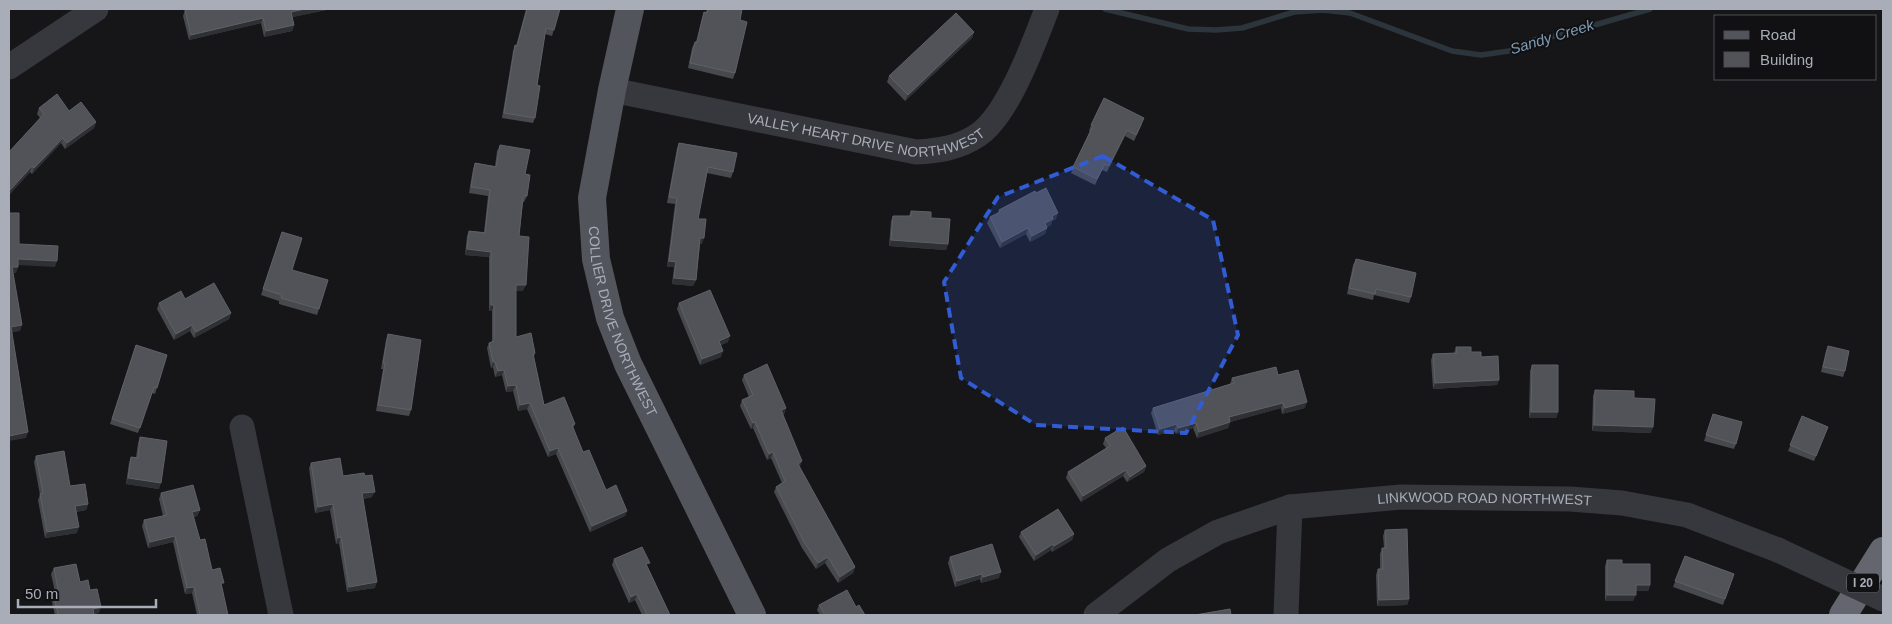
<svg xmlns="http://www.w3.org/2000/svg" width="1892" height="624" viewBox="0 0 1892 624" font-family="Helvetica,sans-serif">
<style>
.lines{fill:none;stroke-linecap:round;stroke-linejoin:round}
.stream{stroke:#2c353c;stroke-width:5.5}
.minor{stroke:#37383d;stroke-width:25}
.major{stroke:#53555c;stroke-width:28}
.highway{stroke:#63666e;stroke-width:28}
.minor-bridge{stroke:#37383d;stroke-width:25}
.wall{fill:#47494d}
.shaded-wall{fill:#2f3033}
.building{fill:#525359;stroke:#5f6168}
.marked{fill:#325cd3;fill-opacity:0.2;stroke:#325cd3;stroke-width:4;stroke-dasharray:10 6;stroke-linejoin:round}
.labels{text-anchor:middle;stroke-width:4;stroke-linejoin:round;paint-order:stroke}
.shield{fill:#111113;stroke:#7b7e86;stroke-width:1}
.shield-label{font-size:12px;font-weight:bold;fill:#a8adb8}
.street-label{font-size:14px;fill:#a8adb8;stroke:#111113}
.water-label{font-size:15px;font-style:italic;fill:#7f9bb3;stroke:#111113}
</style>
<rect width="100%" height="100%" fill="#161618"/>
<g class="lines">
<!-- stream -->
<path class="stream" d="M1105,9L1188,29L1216,30L1242,28L1294,12L1323,10L1350,13L1452,51L1481,55L1509,51L1533,40L1560,35L1650,9"/>
<!-- minor -->
<g class="minor">
<path d="M9,67L96,9"/>
<path id="s1" d="M612,90L916,152C938,151 959,148 978,135C1008,115 1034,43 1047,9"/>
<path d="M242,427L281,615"/>
<path id="s2" d="M1096,615L1168,560L1218,532L1290,507L1401,497L1570,499L1622,503L1687,515L1778,550"/>
<path d="M1286,615L1290,507"/>
</g>
<!-- major -->
<path class="major" id="s3" d="M630,9L612,90L592,198L596,259L610,318L628,364L752,615"/>
<!-- highway -->
<path class="highway" d="M1843,615L1883,551"/>
<!-- minor-bridge -->
<path class="minor-bridge" d="M1778,550L1883,599"/>
</g>
<!-- wall -->
<path class="wall" d="M190,9H331L292,17L294,25L292,31L264,37L261,23L189,40L183,16L185,10Z
M526,9H560L552,36L545,34L537,85L535,118L533,123L502,118L513,51L515,45L516,46Z
M707,9H742L740,20L735,73L733,79L688,68L692,48L695,42H696L702,18L704,12H706Z
M974,32L972,38L905,101L887,82L889,76Z
M39,108L69,111L96,122L94,128L65,149L61,143L32,174L30,172L9,195V152L40,118L37,114Z
M1142,124L1134,141L1125,136L1107,172L1102,170L1095,185L1071,173L1090,131H1089L1091,125Z
M679,143L733,172L731,178L707,173L698,219L702,244H700L696,280L693,286L672,284L674,267H667L675,204L667,203L677,148Z
M500,145L525,174L527,196L524,202H523L519,236L523,291H516V337L535,353L534,357L544,405L575,424L573,428L583,452L606,490L627,511L625,516L590,532L556,454L548,457L527,409L518,411L513,391L506,392L502,375L495,377L493,367L491,368L487,348L489,343L492,342V311H489V257L465,255L467,236L469,231L484,232L488,196L469,193L473,169L475,163L495,166L497,151Z
M1036,193L1056,219L1052,221L1051,225L1047,227L1045,234L1030,242L1026,234L1000,248L987,223L990,217L998,213L999,210Z
M911,211L931,218L948,244L946,250L889,246L891,221L893,216H909Z
M282,232L292,270L319,309L317,315L279,304V301L261,295Z
M1356,259L1411,297L1409,303L1374,295L1373,300L1347,294L1353,265Z
M185,299L231,313L229,319L194,338L190,331L174,340L157,309L159,303Z
M679,303L728,342L721,345V357L700,365L677,309Z
M388,334L411,410L409,416L376,411L383,369H381L386,340Z
M136,345L167,355L155,394L152,393L138,433L110,424Z
M1828,346L1845,371L1843,377L1821,372L1826,351Z
M1456,347L1471,352L1481,357L1499,380L1497,385L1433,389L1431,360L1433,354L1454,353Z
M1532,365L1558,412L1556,418H1529L1530,371Z
M744,375L786,408L784,414L783,415L800,468L855,567L853,573L838,583L825,563L816,569L802,548L774,492L776,487L782,483L771,458L767,460L753,428L751,429L740,406L742,400L749,397L742,380Z
M1278,375L1305,408L1282,414L1281,408L1230,422L1228,428L1197,438L1193,428L1176,434L1174,430L1158,435L1151,413L1153,408L1230,384L1232,378Z
M1595,390L1634,398L1651,433L1592,431L1593,396Z
M1713,414L1736,444L1734,449L1704,441Z
M1802,416L1828,427L1814,461L1788,451Z
M140,437L159,489L126,484L129,463L131,457H136L138,443Z
M1105,438L1146,466L1144,472L1127,482L1123,476L1081,502L1066,478L1068,472L1106,448L1103,444Z
M36,456L88,504L86,510L76,512L77,533L45,538L38,500L40,495L34,462Z
M311,463L343,476L372,497L363,499L375,588L347,592L339,543L336,544L330,510L315,513L309,468Z
M161,493L200,510L197,516L194,517L200,540L212,570L222,588L228,615H197L192,593L185,594L173,542L148,548L142,526L144,520L163,516L159,499Z
M1385,530L1409,599L1407,605L1377,606L1376,575L1378,569H1380V554L1382,548H1384L1383,536Z
M1021,532L1074,534L1072,540L1052,552L1051,550L1034,561L1019,537Z
M1685,556L1734,574L1723,605L1673,587Z
M950,557L999,578L981,583L980,579L955,587L948,563Z
M614,559L648,568L670,615H642L635,600L629,603L612,565Z
M1607,560L1622,564L1650,585L1648,591H1636L1633,601H1605V566Z
M54,568L80,582L90,590L99,613L94,614V615H55L52,602L54,596H56L51,574Z
M819,605L856,607L865,615H820L817,610Z"/>
<!-- shaded-wall -->
<path class="shaded-wall" d="M305,9H331L289,18L291,12Z
M263,18L261,23L189,40L191,35Z
M294,25L292,31L264,37L266,31Z
M974,32L972,38L905,101L908,95Z
M96,122L94,128L65,149L67,143Z
M1127,130L1125,136L1107,172L1109,166Z
M63,138L61,143L32,174L34,168Z
M32,166L30,172L9,195L10,190Z
M1058,213L1056,219L1052,221L1051,225L1043,229L1045,223L1052,216Z
M1028,228L1026,234L1000,248L1002,242Z
M1047,228L1045,234L1030,242L1032,236Z
M700,238H704L702,244H698Z
M891,240L948,244L946,250L889,246Z
M467,249L491,252L489,257L465,255Z
M18,259L57,261L55,267L16,265Z
M669,261L676,262L674,267H667Z
M12,267H18L16,273H10Z
M674,278L696,280L693,286L672,284Z
M516,285H526L523,291H514Z
M491,305H494L492,311H489Z
M231,313L229,319L194,338L196,332Z
M22,325L20,331L9,333L11,327Z
M192,325L190,331L174,340L176,334Z
M730,336L728,342L717,347L719,341Z
M723,351L721,357L700,365L702,359Z
M493,362H495L493,367L491,368Z
M504,370L502,375L495,377L498,371Z
M1499,380L1497,385L1433,389L1435,383Z
M516,385L513,391L506,392L508,386Z
M1307,402L1305,408L1282,414L1285,408Z
M530,403L527,409L518,411L520,405Z
M1283,403L1281,408L1227,423L1229,417Z
M786,408L784,414L779,416L781,410Z
M1531,412H1558L1556,418H1529Z
M755,422L753,428L751,429L753,423Z
M1230,422L1228,428L1197,438L1199,432Z
M1196,423L1193,428L1176,434L1178,428Z
M1177,424L1174,430L1158,435L1160,429Z
M1594,425L1653,427L1651,433L1592,431Z
M28,432L26,438L9,441V436Z
M558,448L556,454L548,457L550,451Z
M773,452L771,458L767,460L769,454Z
M802,461L800,467L795,469L798,464Z
M1146,466L1144,472L1127,482L1130,477Z
M1126,470L1123,476L1081,502L1083,496Z
M128,478L161,483L159,489L126,484Z
M375,492L372,497L360,499L362,493Z
M88,504L86,510L73,512L75,506Z
M333,504L330,510L315,513L318,507Z
M200,510L197,516L190,518L192,512Z
M627,511L625,516L590,532L592,526Z
M79,527L77,533L45,538L47,532Z
M1074,534L1072,540L1052,552L1054,546Z
M175,536L173,542L148,548L150,542Z
M341,537L339,543L336,544L338,538Z
M1053,544L1051,550L1034,561L1036,555Z
M828,557L825,563L816,569L818,563Z
M855,567L853,573L838,583L840,577Z
M1001,572L999,578L981,583L983,577Z
M982,574L980,579L955,587L957,581Z
M377,582L375,588L347,592L349,587Z
M1636,585H1650L1648,591H1633Z
M194,587L192,593L185,594L187,588Z
M637,594L635,600L629,603L631,597Z
M1607,595H1636L1633,601H1605Z
M1409,599L1407,605L1377,606L1379,600Z
M101,607L99,613L91,614L93,609Z"/>
<!-- building -->
<path class="building" d="M190,9H305L291,12L294,25L266,31L263,18L191,35L185,10Z
M527,9H560L554,30L546,28L537,85L540,86L535,118L504,113L515,45L517,46Z
M708,9H742L740,20L747,22L735,73L690,63L695,42H697L704,12L707,13Z
M956,13L974,32L908,95L889,76Z
M57,94L69,111L81,102L96,122L67,143L63,138L34,168L32,166L10,190L9,189V152L44,114L39,108Z
M1104,98L1144,118L1136,135L1127,130L1109,166L1105,164L1097,179L1073,167L1093,126L1091,125Z
M679,143L737,153L733,172L708,167L698,219H706L704,238H700L696,280L674,278L676,262L669,261L677,198L669,197Z
M500,145L530,150L525,174L530,175L527,196H523L519,236L529,237L526,285H516V337L531,333L535,353L533,354L544,405L564,397L575,424L572,425L583,452L589,450L606,490L616,485L627,511L592,526L558,448L550,451L530,403L520,405L516,385L508,386L504,370L498,371L495,362H493L489,343L494,341V305H491V252L467,249L469,231L485,233L490,190L471,187L475,163L496,167Z
M1046,188L1058,213L1052,216L1053,219L1045,223L1047,228L1032,236L1028,228L1002,242L990,217L1000,212L999,210L1035,191L1036,193Z
M911,211L931,212V218L950,219L948,244L891,240L893,216H911Z
M9,213H19V244L58,246L57,261L18,259V267H12L22,325L11,327L28,432L9,436Z
M282,232L302,238L292,270L328,280L319,309L281,298L282,295L263,289Z
M1356,259L1416,273L1411,297L1376,289L1375,294L1349,288Z
M214,283L231,313L196,332L192,325L176,334L159,303L181,291L185,299Z
M710,290L730,336L719,341L723,351L702,359L679,303Z
M388,334L421,340L411,410L378,405L385,363H383Z
M136,345L167,355L157,388L154,387L140,428L112,419Z
M1828,346L1849,351L1845,371L1823,367Z
M1456,347H1471V352H1481V357L1498,356L1499,380L1435,383L1433,354L1457,353Z
M767,364L786,408L781,410L802,461L798,464L855,567L840,577L828,557L818,563L804,542L776,487L785,481L773,452L769,454L755,422L753,423L742,400L753,395L744,375Z
M1532,365H1558V412H1531Z
M1276,367L1278,375L1298,370L1307,402L1285,408L1283,403L1229,417L1230,422L1199,432L1196,423L1178,428L1177,424L1160,429L1153,408L1234,383L1232,378Z
M1595,390L1634,391V398L1655,399L1653,427L1594,425Z
M1713,414L1742,422L1736,444L1706,435Z
M1802,416L1828,427L1816,456L1790,445Z
M1123,427L1146,466L1130,477L1126,470L1083,496L1068,472L1110,446L1105,438Z
M140,437L167,441L161,483L128,478L131,457L138,458Z
M64,451L70,486L85,484L88,504L75,506L79,527L47,532L40,494L43,493L36,456Z
M340,458L343,476L364,473L365,476L372,475L375,492L362,493L377,582L349,587L341,537L338,538L333,504L318,507L311,463Z
M193,485L200,510L192,512L200,540L205,539L212,570L220,568L224,583H221L228,615H200L194,587L187,588L175,536L150,542L144,520L167,515L161,493Z
M1058,509L1074,534L1054,546L1053,544L1036,555L1021,532Z
M1407,529L1409,599L1379,600L1378,569H1383L1382,548H1386L1385,530Z
M992,544L1001,572L983,577L982,574L957,581L950,557Z
M642,547L650,563L646,564L670,615H647L637,594L631,597L614,559Z
M1685,556L1734,574L1725,599L1675,581Z
M1607,560H1622V564H1650V585H1636V595H1607Z
M76,564L80,582L88,580L90,590L97,589L101,607L93,609L94,615H58L54,596L59,595L54,568Z
M847,590L856,607L859,605L865,615H825L819,605Z
M1230,609L1231,615H1195Z"/>
<!-- marked area -->
<path class="marked" d="M1103,156L1213,220L1238,335L1186,433L1036,425L961,378L944,282L998,197Z"/>
<g class="labels">
<!-- shield labels -->
<rect class="shield" x="1847" y="573.5" width="32" height="19" rx="4"/>
<g class="shield-label">
<text x="1863" y="587">I 20</text>
</g>
<!-- street labels -->
<g class="street-label">
<text dy="5" stroke="none"><textPath href="#s1" startOffset="260">VALLEY HEART DRIVE NORTHWEST</textPath></text>
<text dy="5" stroke="none"><textPath href="#s3" startOffset="321">COLLIER DRIVE NORTHWEST</textPath></text>
<text dy="5" stroke="none"><textPath href="#s2" startOffset="419">LINKWOOD ROAD NORTHWEST</textPath></text>
</g>
<!-- water labels -->
<g class="water-label">
<text transform="translate(1552 37) rotate(-17)" y="5">Sandy Creek</text>
</g>
</g>
<!-- border -->
<rect width="1892" height="624" fill="none" stroke="#a8adb8" stroke-width="20"/>
<!-- legend -->
<rect x="1714" y="15" width="162" height="65" fill="#111113" stroke="#4d4f55"/>
<rect x="1724" y="31" width="25" height="8" fill="#53555c" stroke="#4d4f55"/>
<text x="1760" y="40" font-size="15" fill="#a8adb8">Road</text>
<rect x="1724" y="52" width="25" height="15" fill="#525359" stroke="#4d4f55"/>
<text x="1760" y="65" font-size="15" fill="#a8adb8">Building</text>
<!-- scale -->
<path d="M18 599v8h138v-8" fill="none" stroke="#a8adb8" stroke-width="2.5"/>
<text x="25" y="599" font-size="15" fill="#a8adb8" stroke="#111113" stroke-width="4" paint-order="stroke">50 m</text>
</svg>
